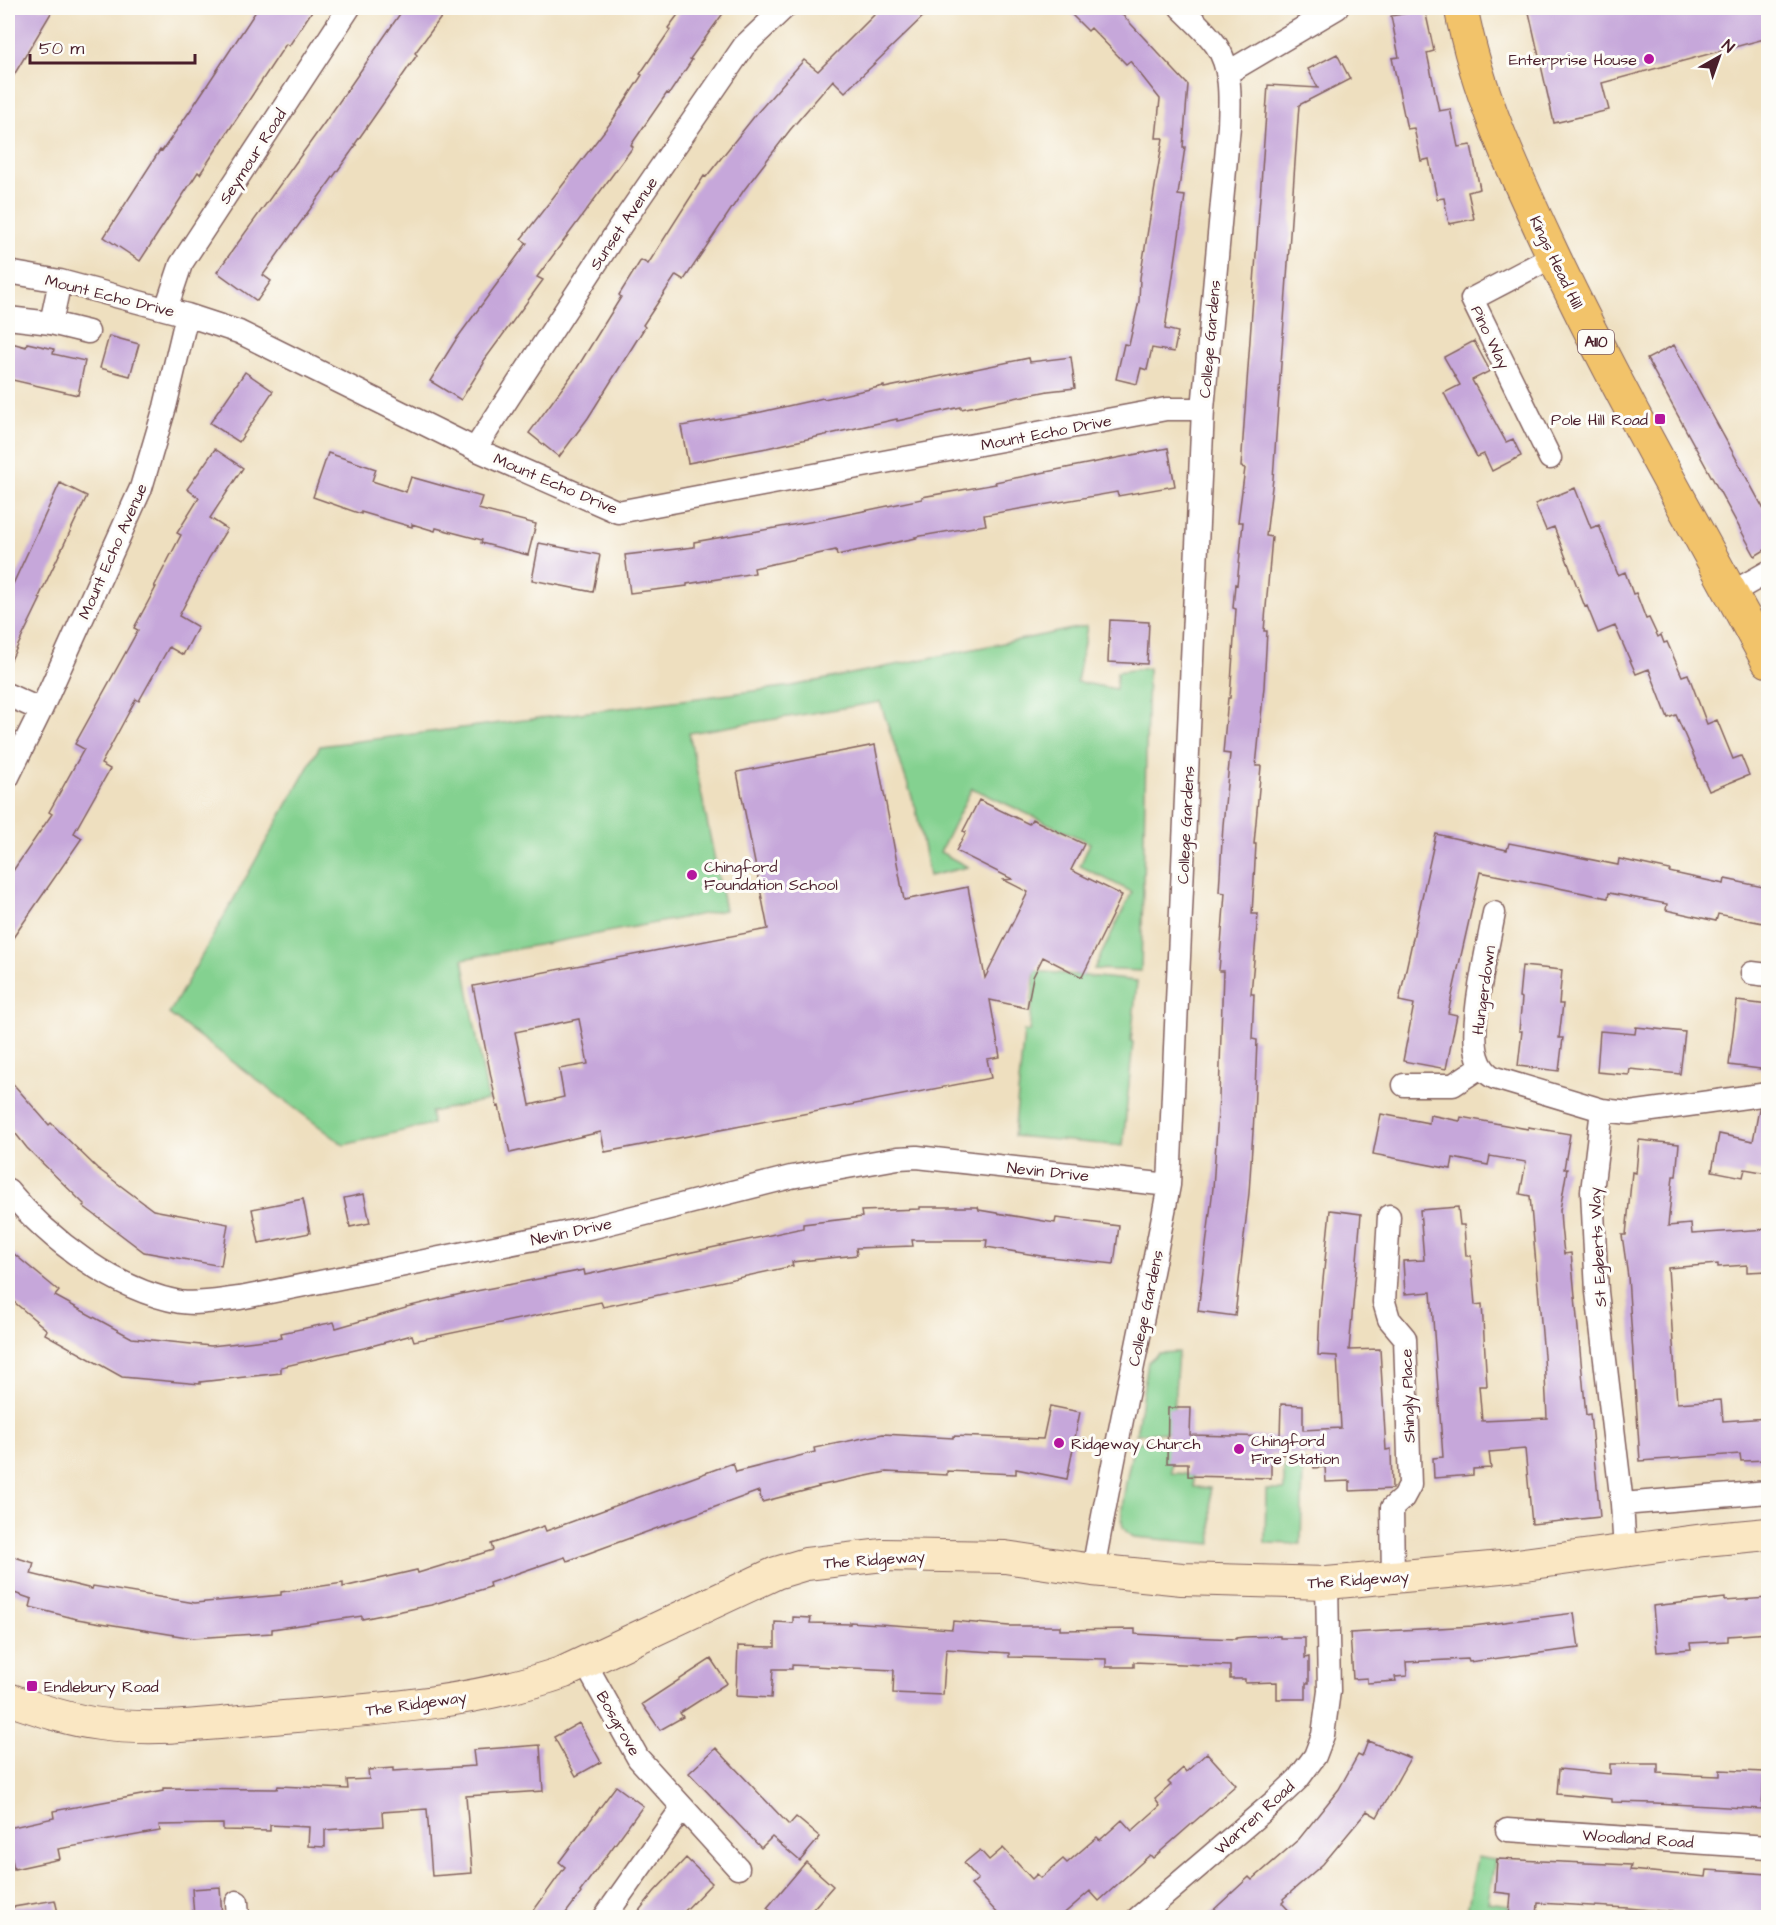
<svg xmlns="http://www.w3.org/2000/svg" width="1776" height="1925" viewBox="0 0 1776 1925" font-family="'Architects Daughter',sans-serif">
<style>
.green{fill:#84d190;stroke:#67785e;stroke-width:1.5}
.building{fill:#c6a7da;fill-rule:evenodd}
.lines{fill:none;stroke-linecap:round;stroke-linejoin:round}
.street-casing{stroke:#83625f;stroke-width:25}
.secondary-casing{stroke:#83625f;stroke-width:34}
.primary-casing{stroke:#83625f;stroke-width:35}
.street{stroke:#fff;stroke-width:22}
.secondary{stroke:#fae7c3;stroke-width:32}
.primary{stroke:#f2c36a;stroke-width:33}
.poi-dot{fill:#b5179e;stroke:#fdfcf7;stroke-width:2}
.labels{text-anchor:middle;stroke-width:6;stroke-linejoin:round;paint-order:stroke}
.shield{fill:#fdfcf7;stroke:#806168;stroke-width:1.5}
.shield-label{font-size:15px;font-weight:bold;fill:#4a1f2b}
.poi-label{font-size:16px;fill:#4a1f2b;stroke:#fdfcf7;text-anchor:start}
.street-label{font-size:16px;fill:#4a1f2b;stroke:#fdfcf7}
</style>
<rect width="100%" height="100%" fill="#fdfcf7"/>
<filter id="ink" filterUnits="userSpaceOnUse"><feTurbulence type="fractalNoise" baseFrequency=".0167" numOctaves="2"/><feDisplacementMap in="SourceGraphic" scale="12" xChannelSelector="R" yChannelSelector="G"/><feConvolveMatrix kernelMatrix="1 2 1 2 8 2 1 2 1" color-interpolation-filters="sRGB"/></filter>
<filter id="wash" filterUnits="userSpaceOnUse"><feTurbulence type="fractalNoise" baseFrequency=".008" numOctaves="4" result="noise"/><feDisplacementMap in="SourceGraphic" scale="24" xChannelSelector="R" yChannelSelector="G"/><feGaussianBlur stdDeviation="1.35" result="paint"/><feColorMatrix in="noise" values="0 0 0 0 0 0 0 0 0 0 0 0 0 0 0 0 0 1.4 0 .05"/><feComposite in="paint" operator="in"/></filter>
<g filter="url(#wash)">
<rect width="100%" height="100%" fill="#eedfbf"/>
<!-- green -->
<path class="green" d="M1087,626L1077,682L1116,689L1117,672L1148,668L1141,971L1094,969L1132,892L1080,866L1090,843L972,788L940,852L968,867L929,876L916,809L880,702L689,733L725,910L463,959L488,1100L431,1112L432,1124L344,1145L169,1014L320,746L792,686Z
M1035,971L1137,981L1131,1041L1133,1042L1123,1146L1014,1136L1024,1031L1029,1032Z
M1178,1352L1172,1432L1136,1434L1148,1362L1158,1353Z
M1172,1439L1171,1473L1193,1474L1194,1487L1210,1488L1212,1544L1134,1537C1128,1534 1123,1530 1122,1523C1119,1508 1131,1459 1134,1442Z
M1284,1465H1303L1301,1544L1265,1543L1266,1490H1284Z
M1477,1857L1495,1860L1488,1902L1509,1905L1508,1917H1466Z"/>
<g id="blocks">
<!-- building -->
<path class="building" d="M8,8H54L8,85Z
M258,8H314L289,46L286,44L200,174L198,172L140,261L104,237L160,150L162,151L192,108Z
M404,8H448L415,53L417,55L355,144L356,145L263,275L271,281L257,301L217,272L330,115Z
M683,8H727L690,59L692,60L669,94L667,93L631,145L633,147L537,277L543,280L483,362L484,363L461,400L430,381L455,341L527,243L521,239L612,121L642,75L640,74L670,30L668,28Z
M881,8H932L845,92L833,80L790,130L744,190L684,280L676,275L643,325L645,327L588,418L559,457L529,433L577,368L621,297L619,295L641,260L648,264L704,176L706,177L757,113L804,60L818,71Z
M1065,8H1116L1188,85L1183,147H1185L1178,195L1185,196L1165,329L1178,332L1174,352L1152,348L1147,370L1141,368L1137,384L1116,379L1124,344L1129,345L1139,301L1140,278L1163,138H1156L1160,99L1130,61L1126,64L1091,28L1088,31Z
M1528,8H1768V38L1602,83L1609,110L1554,123Z
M1425,10L1434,51L1427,53L1439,111L1450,109L1458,147L1471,145L1480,189L1468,192L1474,219L1449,224L1444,198L1437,199L1429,159L1421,161L1414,128L1407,129L1392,58L1399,57L1391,16Z
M1337,54L1350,79L1299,105L1273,479L1266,536L1272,537L1264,631H1267L1264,687L1256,766H1261L1254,844H1256L1252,914H1258L1251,994H1254L1252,1039L1257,1040L1254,1116L1249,1193L1235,1316L1198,1311L1213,1188L1219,1097L1223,971H1219L1225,893L1219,892L1223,825L1230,754L1223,753L1228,698H1230L1236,609L1233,608L1235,584L1237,585L1243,522H1238L1245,468L1241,467L1268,85L1318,88L1308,69Z
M109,336L139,344L130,376L100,368Z
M1474,341L1490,371L1472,380L1506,442L1513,439L1521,456L1492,471L1484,454L1477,457L1444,393L1460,385L1444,357Z
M8,342L26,347L27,343L54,349L53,354L85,361L78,395L8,379Z
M1674,345L1768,517V548L1755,556L1647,359Z
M1071,357L1075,388L1048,391L961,409V407L897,421V419L767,448L688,463L681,426L761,412L823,398L824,399L884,386V388L1029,358L1030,362Z
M245,372L273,391L239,442L210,423Z
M1168,448L1175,486L1118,496L1117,492L984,515L986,525L915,537L916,538L837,555L836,550L754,568L755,573L687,584V586L630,593L625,555L694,547V542L815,521L922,499V497L996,484L995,482Z
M215,449L243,468L210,518L227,529L209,558L179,616L198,627L183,655L169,647L139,701L136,699L101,764L110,769L74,833L82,838L8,945V878L52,814L49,812L84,749L75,744L138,630L134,628L156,587H154L181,535L177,533L199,498L187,489Z
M328,453L376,469L372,481L406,492L411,477L482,497L478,509L536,524L528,555L481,543L482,540L436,528L435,531L412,524V527L361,512V514L313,497Z
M60,483L87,496L39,597L41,598L8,666V582L13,584Z
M1575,488L1591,528L1599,525L1618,575L1625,572L1633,594L1636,593L1646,619L1649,618L1658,637L1661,635L1664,643L1667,642L1682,676L1688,674L1707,724L1717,720L1733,759L1741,756L1749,775L1709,791L1676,715L1668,718L1649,669L1636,674L1615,626L1598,633L1587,606L1585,607L1554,527L1546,530L1535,504Z
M539,543L600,555L593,592L532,580Z
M1110,620L1149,622L1147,664L1108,662Z
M875,745L904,900L968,887L985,978L1028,892L1004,880L1012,879L956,851L966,832L963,831L979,800L1029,824L1032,819L1084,844L1071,870L1122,895L1082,977L1043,957L1033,977L1027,1008L990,1000L1000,1057L987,1059L991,1078L605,1152L601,1132L510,1153L499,1106L497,1107L473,986L768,929L737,772ZM579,1019L588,1064L559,1069L564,1097L530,1105L515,1032Z
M1436,834L1507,850L1509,843L1618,865L1619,859L1670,870L1669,872L1724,884L1725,879L1768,888V924L1718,914L1716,921L1666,910L1667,904L1609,893L1608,898L1480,872L1448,1013L1457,1015L1446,1069L1403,1061L1414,1004L1399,1001Z
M1522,966L1562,970L1559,1004H1563L1559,1038H1563L1559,1071L1518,1066L1522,1031H1519L1522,998L1519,997Z
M1737,1001L1768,1005V1070L1729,1065Z
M1636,1027L1685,1032L1680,1074L1630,1069L1629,1075L1597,1072L1600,1031L1635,1034Z
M8,1078L49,1125L51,1123L97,1168L153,1210L228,1224L221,1266L144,1252L83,1206L85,1205L27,1148L8,1124Z
M1768,1108V1173L1745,1169L1743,1177L1712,1171L1719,1134L1753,1141L1759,1109Z
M1381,1114L1429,1123L1430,1115L1460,1121L1461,1117L1528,1129V1127L1570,1134L1564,1169H1567L1560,1210L1561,1226L1564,1254L1571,1253L1586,1415L1590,1414L1600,1517L1532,1524L1525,1449L1489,1452L1491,1468L1473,1469V1475L1434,1478L1433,1458L1443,1457L1431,1292L1405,1294L1403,1261L1424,1260L1420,1210L1458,1207L1460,1225H1464L1466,1256H1471L1475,1305L1482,1304L1487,1386H1479L1482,1421L1547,1418L1544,1356L1530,1196L1520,1194L1526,1162L1490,1156L1488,1165L1453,1158L1451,1169L1373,1154Z
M1639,1140L1679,1144L1676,1176H1673L1668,1226L1691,1224L1692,1234L1767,1229L1768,1233V1271L1747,1272V1265L1718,1267V1264L1668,1268L1677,1403L1721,1400L1723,1421L1768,1418V1460L1741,1461L1740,1454L1640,1461L1628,1277L1622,1235H1626L1632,1172L1636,1173Z
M364,1194L370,1223L350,1227L344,1198Z
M303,1199L310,1233L259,1243L252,1209Z
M920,1207H978L979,1210L1055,1223L1056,1218L1119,1226L1114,1264L1041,1256L986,1247L987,1240H912L913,1246L856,1248L857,1255L792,1262L793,1266L603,1307L601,1302L414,1341L412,1335L364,1348L281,1367V1373L200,1382V1384L122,1377L45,1334L47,1330L8,1297V1249L59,1291L55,1296L132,1338L211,1346L282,1338L281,1333L334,1322L336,1328L406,1308V1307L461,1294L584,1270L585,1275L803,1228V1224L862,1217L861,1211L920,1209Z
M1330,1210L1361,1214L1349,1350L1380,1349L1386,1450L1391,1449L1392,1489L1350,1491V1481L1326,1482L1325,1467L1314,1468L1313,1456L1271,1454V1478L1188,1476V1463H1167L1168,1408H1191L1190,1435L1280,1437L1281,1404L1303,1405V1430L1341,1428L1337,1356L1318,1355L1320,1310Z
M1050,1406L1080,1412L1067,1479L1016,1469V1474L947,1471V1475L886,1472L818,1486L819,1487L762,1502L759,1491L567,1561L565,1557L489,1583L490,1587L431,1605L362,1619V1616L272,1629V1633L193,1638L77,1619L30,1607L32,1599L8,1591V1555L34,1563L31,1574L92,1589L93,1586L195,1603L281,1595V1592L343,1583V1587L417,1570L418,1573L493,1550L491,1544L544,1526L546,1531L733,1463L736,1472L815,1452L814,1448L883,1434L953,1438V1436L1043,1439Z
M1725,1598V1601L1768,1598V1633L1728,1636V1641L1690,1643L1691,1649L1657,1652L1653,1606Z
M1574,1613L1579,1648L1469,1662L1468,1659L1406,1662L1407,1676L1395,1677L1396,1681L1367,1683V1678L1353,1679L1350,1633L1473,1626Z
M793,1617L811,1618L810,1623L850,1624V1622L952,1629L953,1621L1009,1626H1060V1630L1135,1629V1634L1189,1637L1236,1639V1638L1244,1637L1280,1636V1638H1305V1658L1309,1657V1683H1306V1699H1277V1682L1245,1683V1679H1230V1666L1134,1662V1667H1106V1659L1009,1657V1653L946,1649L943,1695L893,1693L894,1670L792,1665V1669H773L771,1698L736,1696L738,1646L775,1647V1622L793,1623Z
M711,1659L727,1683L680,1713L683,1717L660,1730L642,1704Z
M579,1723L601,1762L576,1776L554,1737Z
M1368,1741L1410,1758L1377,1817L1367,1811L1323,1864L1283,1899L1284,1901L1282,1903L1295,1917H1206L1249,1877L1252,1880L1299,1839L1339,1789L1358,1755L1362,1757Z
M540,1745L543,1791L466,1796L472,1873L432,1876L427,1809L382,1812L383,1826L325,1830V1847L308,1846L309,1827L270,1825V1831L223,1830V1824L159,1825L160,1831L58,1849L60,1859L14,1869L8,1840V1828L54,1818L53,1811L163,1791V1788L277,1789L278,1786L348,1789L347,1780L369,1779L368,1770L393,1768V1771L475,1766L473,1750Z
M716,1748L789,1825L796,1817L820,1837L800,1861L772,1837L761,1848L689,1773Z
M1207,1753L1236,1785L1153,1858L1150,1855L1099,1901L1090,1891L1060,1917H1001L971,1885L978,1879L964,1863L980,1850L989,1860L1003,1848L1032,1879L1037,1874L1041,1878L1063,1859L1067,1863L1097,1837L1100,1840L1122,1820L1132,1831L1160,1806L1155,1799L1171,1785L1168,1782L1183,1768L1186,1772Z
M1610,1764H1658V1773L1690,1775L1720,1776V1770L1764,1772L1762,1809L1655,1803L1612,1802V1799L1557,1794L1559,1769L1610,1774Z
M616,1786L643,1806L580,1892L581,1893L563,1917H529L565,1867L559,1862Z
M686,1858L712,1883L679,1917H634L654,1892Z
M1497,1859L1631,1865L1630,1870L1706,1877L1707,1870L1768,1874V1917H1704V1915L1628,1908L1538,1903L1537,1917H1509L1511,1894L1495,1892Z
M806,1862L833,1886L806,1917H778L767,1908Z
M220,1887L222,1917H194L192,1889Z
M55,1900L59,1917H8V1908Z"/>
</g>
</g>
<g filter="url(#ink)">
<use href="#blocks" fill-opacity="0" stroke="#83625f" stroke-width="1.5"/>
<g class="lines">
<!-- street casing -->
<g class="street-casing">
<path id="street" d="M1227,73L1337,8
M8,272L60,281L187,315L239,332L475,449L618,512L1166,409H1203
M166,309L181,264L349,8
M8,318L51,323L60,281
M51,323L88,332
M475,449L625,219L744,46L784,8
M1550,458L1472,299L1554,256
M1731,593L1768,572
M8,695L41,710
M8,777L41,710L141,488L165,407L187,315
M1494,913C1488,948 1468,1025 1478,1057C1481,1067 1486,1074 1495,1078L1602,1110L1630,1113L1768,1094
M1752,973L1768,975
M1404,1085H1453L1482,1066
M1602,1110L1592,1191L1597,1292L1622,1504L1625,1551
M8,1190C49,1240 115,1290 180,1302C199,1305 221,1300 240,1298L594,1227L791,1177L898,1158L917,1157L1169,1185
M1389,1216L1384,1302L1389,1319L1405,1338L1410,1485L1403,1498L1392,1508L1393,1577
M1622,1504L1768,1492
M1093,1570C1116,1441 1145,1313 1169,1185L1203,409L1229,126C1230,99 1232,68 1216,45C1206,31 1192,19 1181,8
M585,1663L638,1758L738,1868
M1507,1830L1768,1847
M237,1902L238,1918
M604,1918L682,1808
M1138,1918L1276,1800L1298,1779L1315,1756L1323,1735L1329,1691L1327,1583"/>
</g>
<!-- secondary casing -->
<g class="secondary-casing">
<path id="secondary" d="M8,1699C38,1709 68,1720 100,1724C156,1732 216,1723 272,1718C371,1710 471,1704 564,1672L776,1573L806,1564L883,1555L1005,1557L1093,1570L1182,1579L1327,1583L1502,1567L1704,1540L1768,1534"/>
</g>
<!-- primary casing -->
<g class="primary-casing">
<path id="primary" d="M1461,8C1477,94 1515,174 1552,253C1618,392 1695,526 1768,661"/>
</g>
<!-- street -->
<use href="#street" class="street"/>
<!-- secondary -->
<use href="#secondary" class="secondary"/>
<!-- primary -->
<use href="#primary" class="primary"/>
</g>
</g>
<!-- markers -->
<g class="poi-dot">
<circle cx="1649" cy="59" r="6"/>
<rect x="1654" y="413" width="12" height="12" rx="3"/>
<circle cx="692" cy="875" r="6"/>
<circle cx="1059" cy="1443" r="6"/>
<circle cx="1239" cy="1449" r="6"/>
<rect x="26" y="1680" width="12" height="12" rx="3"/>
</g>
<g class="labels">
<!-- shield labels -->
<rect class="shield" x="1578" y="330" width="36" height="24" rx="4.5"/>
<g class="shield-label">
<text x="1596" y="347">A110</text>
</g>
<!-- poi labels -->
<g class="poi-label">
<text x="1637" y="65" text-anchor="end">Enterprise House</text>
<text x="1648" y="425" text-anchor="end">Pole Hill Road</text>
<text x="704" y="872">Chingford<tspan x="704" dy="18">Foundation School</tspan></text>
<text x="1251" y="1446">Chingford<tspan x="1251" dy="18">Fire Station</tspan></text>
<text x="1071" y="1449">Ridgeway Church</text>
<text x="44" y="1692">Endlebury Road</text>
</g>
<!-- street labels -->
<g class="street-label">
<text transform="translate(252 156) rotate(-57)" y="6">Seymour Road</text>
<text transform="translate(623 223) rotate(-56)" y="6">Sunset Avenue</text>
<text transform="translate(1557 262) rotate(64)" y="6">Kings Head Hill</text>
<text transform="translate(110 295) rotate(14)" y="6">Mount Echo Drive</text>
<text transform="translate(1491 337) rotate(64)" y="6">Pino Way</text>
<text transform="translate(1209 339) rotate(-85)" y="6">College Gardens</text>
<text transform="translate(1046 432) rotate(-11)" y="6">Mount Echo Drive</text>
<text transform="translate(556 483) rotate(23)" y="6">Mount Echo Drive</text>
<text transform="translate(112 551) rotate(-66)" y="6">Mount Echo Avenue</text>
<text transform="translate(1185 825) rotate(-87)" y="6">College Gardens</text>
<text transform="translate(1483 990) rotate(-82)" y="6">Hungerdown</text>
<text transform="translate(1048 1171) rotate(6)" y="6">Nevin Drive</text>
<text transform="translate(571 1231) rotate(-12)" y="6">Nevin Drive</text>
<text transform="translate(1597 1247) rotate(-93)" y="6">St Egberts Way</text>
<text transform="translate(1145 1308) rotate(-78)" y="6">College Gardens</text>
<text transform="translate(1407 1396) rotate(-92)" y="6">Shingly Place</text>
<text transform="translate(874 1559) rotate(-4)" y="6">The Ridgeway</text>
<text transform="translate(1358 1579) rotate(-4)" y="6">The Ridgeway</text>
<text transform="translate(416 1703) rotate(-8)" y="6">The Ridgeway</text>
<text transform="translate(619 1723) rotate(60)" y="6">Bosgrove</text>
<text transform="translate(1254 1817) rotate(-42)" y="6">Warren Road</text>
<text transform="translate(1638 1838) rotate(4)" y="6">Woodland Road</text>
</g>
</g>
<!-- margin -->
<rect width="1776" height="1925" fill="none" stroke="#fdfcf7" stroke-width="30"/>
<!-- north arrow -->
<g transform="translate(1719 57) rotate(40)" stroke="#fdfcf7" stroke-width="4.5" paint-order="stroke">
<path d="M0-4.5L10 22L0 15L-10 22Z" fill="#4a1f2b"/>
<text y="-9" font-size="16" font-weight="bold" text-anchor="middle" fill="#4a1f2b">N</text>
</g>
<!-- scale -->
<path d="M30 54v9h165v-9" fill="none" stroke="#4a1f2b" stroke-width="3"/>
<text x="39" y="54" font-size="18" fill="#4a1f2b" stroke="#fdfcf7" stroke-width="4.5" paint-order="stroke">50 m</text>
</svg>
